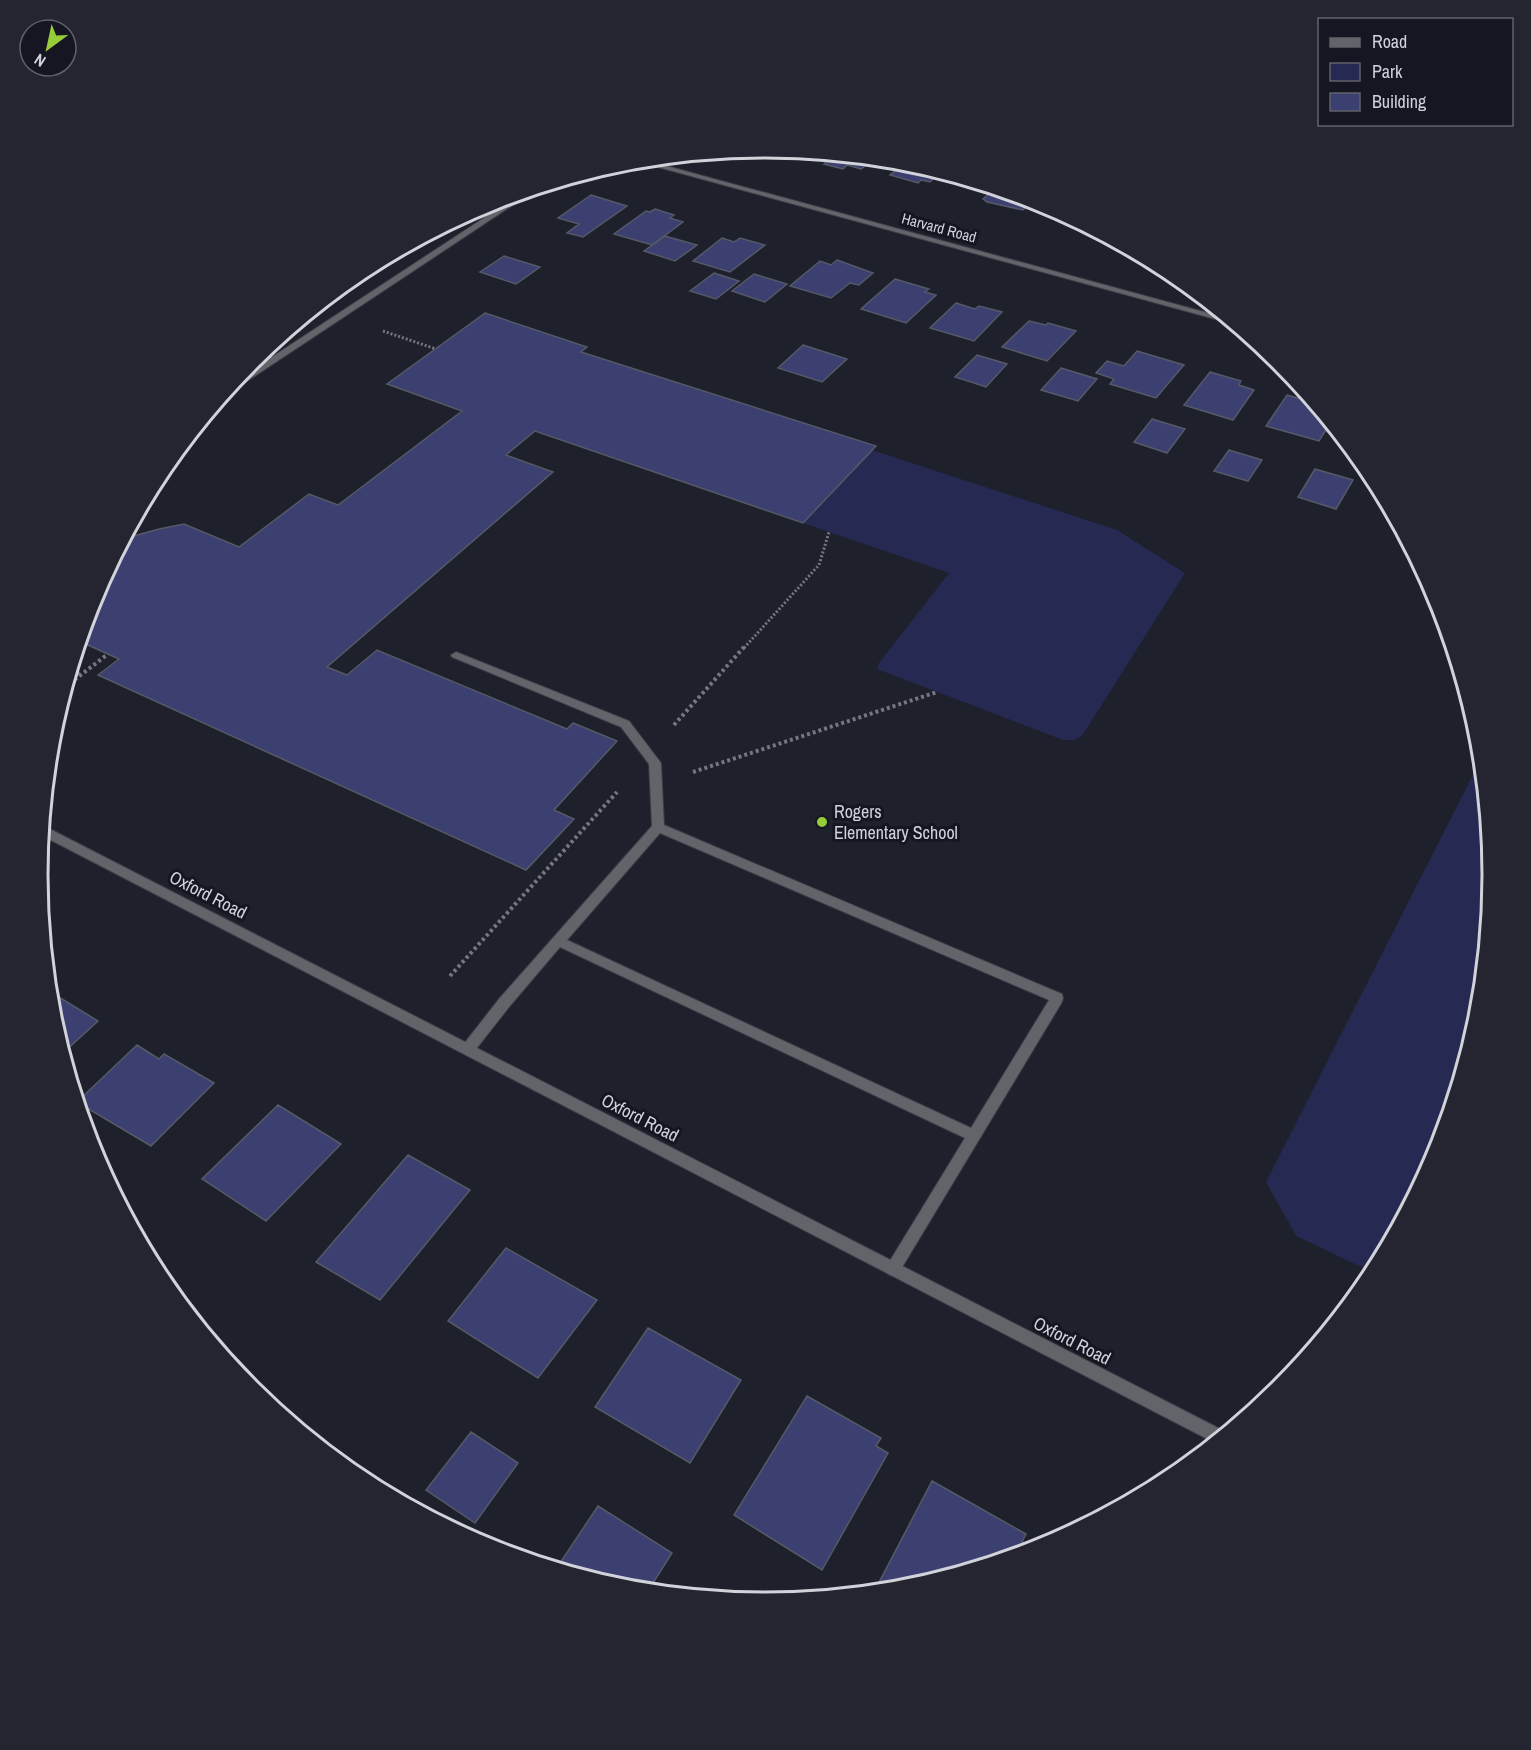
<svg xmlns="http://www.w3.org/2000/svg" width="1531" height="1750" viewBox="0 0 1531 1750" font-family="'Archivo Narrow',sans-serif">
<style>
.green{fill:#262952}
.building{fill:#3b4071;stroke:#565966;stroke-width:1.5}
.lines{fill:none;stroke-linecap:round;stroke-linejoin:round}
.lane-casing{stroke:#3b3c47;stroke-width:2}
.street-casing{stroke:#3b3c47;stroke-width:2}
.path-far1{stroke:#757780;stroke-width:3;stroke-dasharray:2 2;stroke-linecap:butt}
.path{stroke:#757780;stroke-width:4;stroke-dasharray:3 3;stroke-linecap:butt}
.lane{fill:#62646a;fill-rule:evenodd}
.street{fill:#62646a;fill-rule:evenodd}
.poi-dot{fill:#97cc39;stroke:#151621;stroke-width:2}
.labels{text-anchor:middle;stroke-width:6;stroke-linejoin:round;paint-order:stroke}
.far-street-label{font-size:15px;fill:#d1d2da;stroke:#151621}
.poi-label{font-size:18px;fill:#d1d2da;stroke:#151621;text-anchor:start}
.street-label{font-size:18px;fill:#d1d2da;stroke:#151621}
.rim{fill:none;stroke:#d1d2da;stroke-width:3}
</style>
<rect width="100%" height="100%" fill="#1e202b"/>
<!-- green -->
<path class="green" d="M872,450L1117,530L1185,573L1082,736L1074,740H1063L877,669L879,663L949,573L803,523Z
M1482,757L1493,875L1479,1017L1438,1154L1374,1273L1296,1236L1266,1182Z"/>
<!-- building -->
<path class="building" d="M831,153L875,158L861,169L847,165L843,169L824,164L828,160L824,159Z
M907,161H908L942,171L930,182L921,180L918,183L890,175Z
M996,188L1034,199L1023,210L987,202L983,199Z
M591,195L627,206L583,237L567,233L579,224L558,218Z
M655,209L674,215L670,218L683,222L652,245L614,234L646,211L650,212Z
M665,236L697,245L675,261L644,251Z
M722,238L734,242L740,238L765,245L730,272L693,261Z
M504,256L540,267L516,284L480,272Z
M837,260L873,273L859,285L850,283L831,298L790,286L820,261L831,265Z
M714,273L739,281L716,299L690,291Z
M754,274L787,284L765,302L732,291Z
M895,279L929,289L925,292L936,295L906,323L861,309Z
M956,303L975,309L979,306L1002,312L974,341L930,328Z
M485,313L587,347L581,352L876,446L803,523L535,431L506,455L553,472L327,667L347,675L377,650L567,729L573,723L617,741L554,810L574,819L526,870L98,675L119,659L79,641L93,596L123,539L159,529L184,524L239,547L309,494L338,505L462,411L387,384Z
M1029,321L1046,325L1048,323L1076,331L1047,361L1002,347Z
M803,345L847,359L822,382L778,368Z
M1137,351L1184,365L1156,398L1110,384L1114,379L1096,373L1107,361L1124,366Z
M977,355L1007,364L986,387L955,377Z
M1061,368L1097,379L1078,401L1041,390Z
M1210,372L1241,381L1239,385L1254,390L1233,420L1184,405Z
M1287,395L1315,403L1331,422L1319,441L1266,426Z
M1152,419L1185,429L1167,453L1134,442Z
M1350,446L1371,471L1372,473L1355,468L1349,456L1352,452L1348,450Z
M1229,450L1262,460L1248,481L1214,471Z
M1315,469L1353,480L1336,509L1298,497Z
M49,991L98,1021L63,1053L51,1017Z
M137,1045L159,1059L164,1054L214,1083L151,1146L77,1102Z
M278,1105L341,1144L266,1221L202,1179Z
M408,1155L470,1190L380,1300L316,1262Z
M506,1248L597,1300L538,1378L448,1321Z
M648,1328L741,1380L690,1463L595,1407Z
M807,1396L881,1438L876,1446L888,1453L822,1570L734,1515Z
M471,1432L518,1463L475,1523L426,1490Z
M932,1481L1026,1534L1022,1542L1036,1550L907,1589L874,1592Z
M598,1506L672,1553L648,1591L623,1589L556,1569Z"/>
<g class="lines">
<!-- lane casing -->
<g class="lane-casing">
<path id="lane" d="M456,652L629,721L661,763L664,825L1062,994L1063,998L1062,1002L898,1274L893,1276L888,1274L886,1269L888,1264L965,1138L560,947L509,1007L473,1053L468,1054L463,1053L461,1049L463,1045L499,999L652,826L649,764L621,727L452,657L451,655ZM660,833L1049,1000L971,1128L567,940Z"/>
</g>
<!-- street casing -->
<g class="street-casing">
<path id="street" d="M641,159L1230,319L1237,325L632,160Z
M540,187L229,393H224L232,383L266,361L255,357L259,353L272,357L525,191Z
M42,826L46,827L1228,1433L1215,1443L41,835Z"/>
</g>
<!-- path-far1 -->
<path class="path-far1" d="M383,331L436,349
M744,648L819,565L829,532"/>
<!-- path -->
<path class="path" d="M71,670L81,675
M65,687L108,654
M674,725L745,646
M693,772L937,692
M450,976L617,792"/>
<!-- lane -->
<use href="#lane" class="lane"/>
<!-- street -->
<use href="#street" class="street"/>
</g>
<!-- markers -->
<circle class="poi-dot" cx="822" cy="822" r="6"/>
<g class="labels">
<!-- far-street labels -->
<g class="far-street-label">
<text transform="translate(939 228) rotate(15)" y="5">Harvard Road</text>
</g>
<!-- poi labels -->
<g class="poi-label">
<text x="834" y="818">Rogers<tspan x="834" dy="21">Elementary School</tspan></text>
</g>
<!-- street labels -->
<g class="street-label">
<text transform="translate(208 895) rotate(27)" y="6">Oxford Road</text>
<text transform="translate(640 1118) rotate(27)" y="6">Oxford Road</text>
<text transform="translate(1072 1341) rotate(27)" y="6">Oxford Road</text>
</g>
</g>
<!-- crop -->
<path d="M0 0H1531V1750H0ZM48 875a717 717 0 1 1 1434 0a717 717 0 1 1-1434 0Z" fill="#242530" fill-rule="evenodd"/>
<path class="rim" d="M48 875a717 717 0 1 1 1434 0a717 717 0 1 1-1434 0Z"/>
<!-- legend -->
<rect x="1318" y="18" width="195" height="108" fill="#151621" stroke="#60616b" stroke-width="1.5"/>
<rect x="1330" y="38" width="30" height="9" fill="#62646a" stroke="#60616b" stroke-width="1.5"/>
<text x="1372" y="48" font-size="18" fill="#d1d2da">Road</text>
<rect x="1330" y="63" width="30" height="18" fill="#262952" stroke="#60616b" stroke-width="1.5"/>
<text x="1372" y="78" font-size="18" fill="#d1d2da">Park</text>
<rect x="1330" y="93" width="30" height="18" fill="#3b4071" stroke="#60616b" stroke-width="1.5"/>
<text x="1372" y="108" font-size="18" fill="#d1d2da">Building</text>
<!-- north arrow -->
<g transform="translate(48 48) rotate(213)"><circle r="28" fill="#151621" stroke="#60616b" stroke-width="1.5"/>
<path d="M0-4.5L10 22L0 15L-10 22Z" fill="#97cc39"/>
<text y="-9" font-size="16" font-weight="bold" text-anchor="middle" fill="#d1d2da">N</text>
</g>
</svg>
